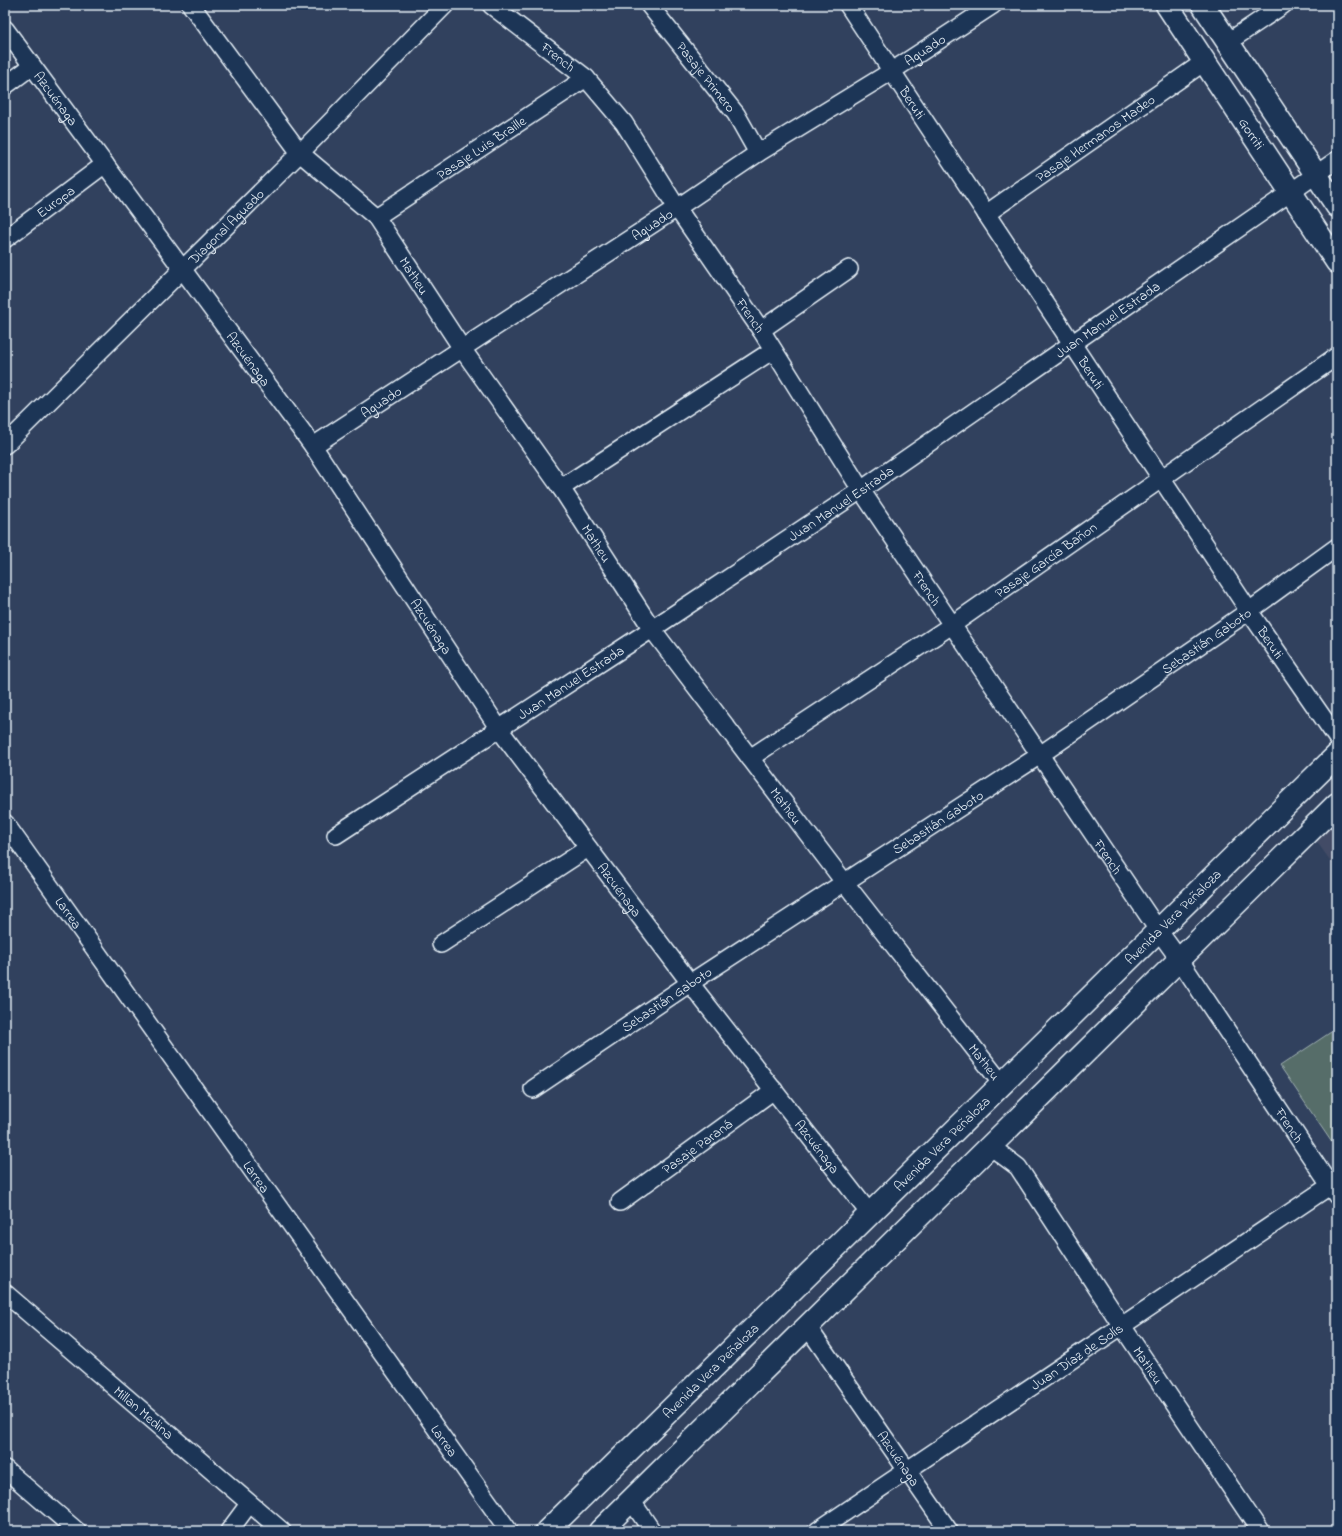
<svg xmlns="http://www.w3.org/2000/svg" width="1342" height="1536" viewBox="0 0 1342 1536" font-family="'Indie Flower',sans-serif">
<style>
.built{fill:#424c66}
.grass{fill:#566d69;stroke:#9fafb0}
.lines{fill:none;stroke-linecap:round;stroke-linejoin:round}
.street-casing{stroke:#e8f1f8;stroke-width:20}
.secondary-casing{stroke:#e8f1f8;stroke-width:25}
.street{stroke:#1d3557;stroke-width:17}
.secondary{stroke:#1d3557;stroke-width:22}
.labels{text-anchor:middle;stroke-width:3;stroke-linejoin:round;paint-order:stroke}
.street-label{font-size:14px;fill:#e8f1f8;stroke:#1d3557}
</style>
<rect width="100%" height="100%" fill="#31415e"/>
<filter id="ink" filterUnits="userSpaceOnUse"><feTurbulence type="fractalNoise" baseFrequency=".025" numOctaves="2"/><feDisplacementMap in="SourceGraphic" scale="8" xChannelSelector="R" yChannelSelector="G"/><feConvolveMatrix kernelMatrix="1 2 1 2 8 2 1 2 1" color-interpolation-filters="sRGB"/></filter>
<g filter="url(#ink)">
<!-- built -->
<path class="built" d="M1337,804V870L1309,831Z"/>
<!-- grass -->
<path class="grass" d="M1334,1030L1337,1035V1150L1280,1066Z"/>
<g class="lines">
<!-- street casing -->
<g class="street-casing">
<g id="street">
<path id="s1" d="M191,5L300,153L376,217L463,350L561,488L652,629L845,883L1002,1084"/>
<path id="s2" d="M491,5L586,78L624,123L677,208L761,330L861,490L1158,930L1179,959L1337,1196"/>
<path id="s3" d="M649,5L736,114L758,153"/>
<path id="s4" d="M848,5L1249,611L1337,738"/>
<path id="s5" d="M5,29L313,446L499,729L690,983L870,1214"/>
<path d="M1228,42L1283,5"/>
<path d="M5,86L32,66"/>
<path id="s6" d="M986,214L1204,62"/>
<path id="s7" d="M376,217L586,78"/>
<path id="s8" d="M5,239L105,164"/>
<path d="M761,330L849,269"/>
<path id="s9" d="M5,445L300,153L445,5"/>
<path id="s10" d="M313,446L677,208L758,153L892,71L993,5"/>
<path d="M561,488L773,350"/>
<path id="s11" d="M750,758L952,625L1337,356"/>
<path id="s12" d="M5,823L509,1531"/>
<path id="s13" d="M336,835L652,629L861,490L1337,160"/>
<path d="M441,944L588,848"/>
<path id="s14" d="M533,1089L690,983L1040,755L1249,611L1337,547"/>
<path id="s15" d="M990,1146L1018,1167L1122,1326L1260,1531"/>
<path id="s16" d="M620,1202L774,1090"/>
<path id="s17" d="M5,1293L282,1531"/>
<path id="s18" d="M807,1326L949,1531"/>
<path d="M5,1469L77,1531"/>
<path d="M631,1500L652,1531"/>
<path d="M229,1531L249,1504"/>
<path id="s19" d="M817,1531L1337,1181"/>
</g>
</g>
<!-- secondary casing -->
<g class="secondary-casing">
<g id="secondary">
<path id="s20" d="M1167,5L1337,262"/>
<path d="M1203,5L1337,206"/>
<path id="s21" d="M547,1531L1337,755"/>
<path d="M600,1531L1337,804"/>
</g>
</g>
<!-- street -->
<use href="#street" class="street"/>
<!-- secondary -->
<use href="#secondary" class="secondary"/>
</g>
</g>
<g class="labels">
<!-- street labels -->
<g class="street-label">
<text dy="5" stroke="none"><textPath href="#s10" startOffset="729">Aguado</textPath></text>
<text dy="5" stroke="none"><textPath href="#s2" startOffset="85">French</textPath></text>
<text dy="5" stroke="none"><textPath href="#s3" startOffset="92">Pasaje Primero</textPath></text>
<text dy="5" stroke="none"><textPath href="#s5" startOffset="86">Azcuénaga</textPath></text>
<text dy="5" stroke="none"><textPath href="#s4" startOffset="117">Beruti</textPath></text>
<text dy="5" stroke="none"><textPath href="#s20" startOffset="154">Gorriti</textPath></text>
<text dy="5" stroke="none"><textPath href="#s6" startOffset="133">Pasaje Hermanos Madeo</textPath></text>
<text dy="5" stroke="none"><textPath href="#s7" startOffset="126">Pasaje Luis Braille</textPath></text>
<text dy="5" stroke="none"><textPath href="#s8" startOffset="63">Europa</textPath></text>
<text dy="5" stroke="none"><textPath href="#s10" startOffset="405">Aguado</textPath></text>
<text dy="5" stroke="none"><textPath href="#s9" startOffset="311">Diagonal Aguado</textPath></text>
<text dy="5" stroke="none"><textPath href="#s1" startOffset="353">Matheu</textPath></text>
<text dy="5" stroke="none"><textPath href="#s2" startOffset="409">French</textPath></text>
<text dy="5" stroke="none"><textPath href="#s13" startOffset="928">Juan Manuel Estrada</textPath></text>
<text dy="5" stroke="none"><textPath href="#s5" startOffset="410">Azcuénaga</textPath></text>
<text dy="5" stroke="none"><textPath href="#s4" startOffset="441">Beruti</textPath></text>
<text dy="5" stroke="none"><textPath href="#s10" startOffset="81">Aguado</textPath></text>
<text dy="5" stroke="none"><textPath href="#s13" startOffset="604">Juan Manuel Estrada</textPath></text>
<text dy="5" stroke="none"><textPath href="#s1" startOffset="677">Matheu</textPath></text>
<text dy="5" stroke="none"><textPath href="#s11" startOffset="356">Pasaje García Bañon</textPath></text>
<text dy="5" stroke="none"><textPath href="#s2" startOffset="734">French</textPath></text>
<text dy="5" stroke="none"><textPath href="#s5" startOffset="734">Azcuénaga</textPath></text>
<text dy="5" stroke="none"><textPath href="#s14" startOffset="809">Sebastián Gaboto</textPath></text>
<text dy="5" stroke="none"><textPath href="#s4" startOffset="765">Beruti</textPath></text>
<text dy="5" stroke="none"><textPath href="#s13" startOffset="280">Juan Manuel Estrada</textPath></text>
<text dy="5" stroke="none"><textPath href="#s1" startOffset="1001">Matheu</textPath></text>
<text dy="5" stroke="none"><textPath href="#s14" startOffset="485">Sebastián Gaboto</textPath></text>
<text dy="5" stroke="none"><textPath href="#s2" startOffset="1058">French</textPath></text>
<text dy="5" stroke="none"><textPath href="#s5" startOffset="1058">Azcuénaga</textPath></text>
<text dy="5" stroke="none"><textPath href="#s12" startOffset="110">Larrea</textPath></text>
<text dy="5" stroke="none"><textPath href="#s21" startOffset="877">Avenida Vera Peñaloza</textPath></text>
<text dy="5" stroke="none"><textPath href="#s14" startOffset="161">Sebastián Gaboto</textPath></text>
<text dy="5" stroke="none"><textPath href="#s1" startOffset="1325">Matheu</textPath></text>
<text dy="5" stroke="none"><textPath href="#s2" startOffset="1382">French</textPath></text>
<text dy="5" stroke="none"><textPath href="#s21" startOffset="553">Avenida Vera Peñaloza</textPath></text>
<text dy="5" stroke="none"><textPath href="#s16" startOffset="95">Pasaje Paraná</textPath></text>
<text dy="5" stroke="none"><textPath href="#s5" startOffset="1382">Azcuénaga</textPath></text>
<text dy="5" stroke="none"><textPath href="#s12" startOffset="434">Larrea</textPath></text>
<text dy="5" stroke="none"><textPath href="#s19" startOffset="313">Juan Díaz de Solís</textPath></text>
<text dy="5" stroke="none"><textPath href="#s15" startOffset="272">Matheu</textPath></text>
<text dy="5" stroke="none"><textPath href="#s21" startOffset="229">Avenida Vera Peñaloza</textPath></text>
<text dy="5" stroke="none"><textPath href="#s17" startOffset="183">Millan Medina</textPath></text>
<text dy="5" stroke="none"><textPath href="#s12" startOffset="758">Larrea</textPath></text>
<text dy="5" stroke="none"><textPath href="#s18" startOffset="161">Azcuénaga</textPath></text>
</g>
</g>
<!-- margin -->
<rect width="1342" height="1536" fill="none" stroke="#1d3557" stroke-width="20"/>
<rect x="10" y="10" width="1322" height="1516" fill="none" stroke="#e8f1f8" stroke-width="1.5" filter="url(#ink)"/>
</svg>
